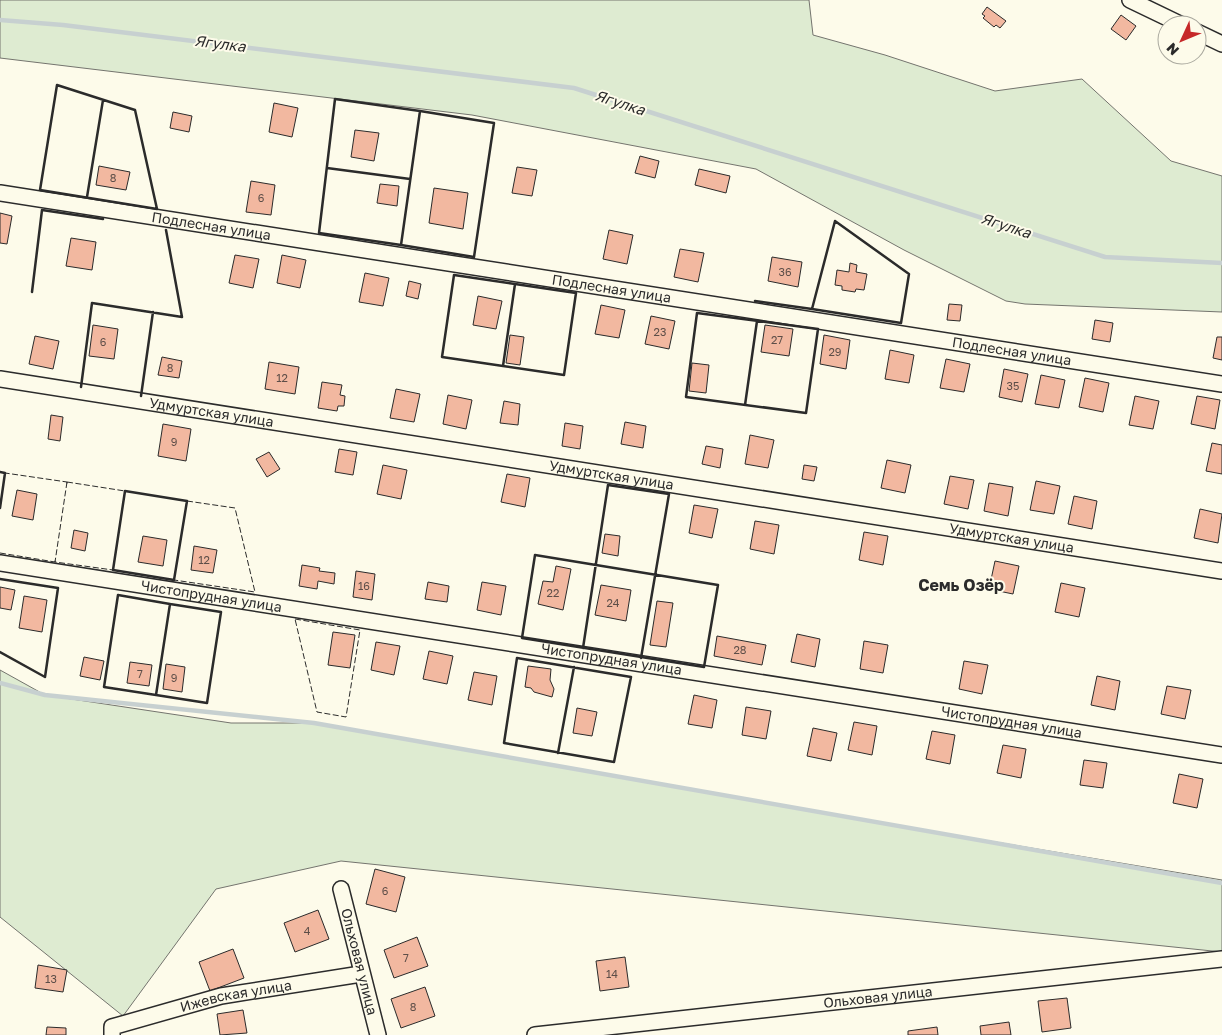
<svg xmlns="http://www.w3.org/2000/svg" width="1222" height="1035" viewBox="0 0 1222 1035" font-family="'Golos Text',sans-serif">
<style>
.green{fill:#deebd1;stroke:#74746e}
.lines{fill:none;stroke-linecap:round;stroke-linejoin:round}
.stream{stroke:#c7d0d0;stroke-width:4.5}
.building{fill:#f2b8a0;stroke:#2b2b2b}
.minor-casing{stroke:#2b2b2b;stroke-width:18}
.minor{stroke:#fdfbea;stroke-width:15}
.fence{stroke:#2b2b2b;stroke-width:1;stroke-dasharray:6 2.5;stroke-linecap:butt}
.wall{stroke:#2b2b2b;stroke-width:2.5}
.labels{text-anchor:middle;stroke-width:4;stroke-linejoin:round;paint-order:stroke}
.number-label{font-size:11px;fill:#5d4e48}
.street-label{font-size:14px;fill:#2b2b2b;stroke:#fdfbea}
.water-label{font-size:15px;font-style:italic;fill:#2b2b2b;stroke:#fdfbea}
.quarter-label{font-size:16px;font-weight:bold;fill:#2b2b2b;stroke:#fdfbea}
</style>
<rect width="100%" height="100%" fill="#fdfbea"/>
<!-- green -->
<path class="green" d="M0,0H809L813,35L885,55L995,91L1082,79L1171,161L1222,176V312L1025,304L1006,301L904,250L756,169L472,115L0,58Z
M0,670L45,695L231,723H314L882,823L1222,880V952L341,861L216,889L123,1016L0,917Z"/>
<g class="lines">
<!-- stream -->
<path class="stream" d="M0,20L63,25L574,88L1105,257L1222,263
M0,683L45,695L314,723L1222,883"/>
</g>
<!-- building -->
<path class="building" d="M987,7L1006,21L1000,28L996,25L994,27L983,18L985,16L982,14Z
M1121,15L1136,26L1126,40L1111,29Z
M274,103L298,108L292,137L269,132Z
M173,112L192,116L189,132L170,128Z
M355,130L379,133L374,161L351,157Z
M640,156L659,161L655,178L635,173Z
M99,166L130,172L126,190L96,185Z
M517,167L537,170L532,196L512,193Z
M699,169L730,176L726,193L695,185Z
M251,181L275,185L271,215L246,212Z
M380,184L399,186L397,206L377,203Z
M434,188L468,193L463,229L429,223Z
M0,213L12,216L7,244L0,243Z
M609,230L633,235L627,264L603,259Z
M71,238L96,242L92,270L66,266Z
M680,249L704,253L698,282L674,277Z
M235,255L259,259L253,288L229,283Z
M282,255L306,260L300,288L277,283Z
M772,257L802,262L798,287L768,281Z
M850,263L857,265L856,272L867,274L864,290L856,289L855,292L842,290V286L835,285L837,270L849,272Z
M365,273L389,278L383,306L359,302Z
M409,281L421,284L418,299L406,296Z
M478,296L502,301L496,329L473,325Z
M949,304L962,305L960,321L947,320Z
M601,305L625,310L619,338L595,334Z
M651,316L675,321L669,349L645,344Z
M1095,320L1113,323L1110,342L1092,339Z
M93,325L118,329L114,359L89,356Z
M765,325L793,329L789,356L761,352Z
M510,335L524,337L520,365L506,363Z
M824,335L850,340L846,369L820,364Z
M35,336L59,341L53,369L29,364Z
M1217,337H1222V360L1213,358Z
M890,350L914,355L909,383L885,379Z
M162,357L182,361L179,378L158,375Z
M946,359L970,364L964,392L940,388Z
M269,362L299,367L295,394L265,389Z
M692,363L709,365L706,393L689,391Z
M1004,369L1028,374L1022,402L999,397Z
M1041,375L1065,380L1059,408L1035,404Z
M1085,378L1109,383L1103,412L1079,407Z
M322,382L342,385L340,395L345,396L344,406H338L337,411L318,408Z
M396,389L420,394L414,422L390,418Z
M448,395L472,400L466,429L443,424Z
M1135,396L1159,401L1153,429L1129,425Z
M1197,396L1220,400L1215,429L1191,424Z
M504,401L520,404L518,425L500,423Z
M51,415L63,417L60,441L48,439Z
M625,422L646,426L643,448L621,444Z
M565,423L583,426L580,449L562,446Z
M163,424L191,429L186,461L158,456Z
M750,435L774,440L768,468L745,464Z
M1212,443L1222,445V474L1206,471Z
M706,446L723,449L720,468L702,464Z
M339,449L357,452L353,475L335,472Z
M269,452L280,469L267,477L256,459Z
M887,460L911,465L905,493L881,488Z
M383,465L407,470L401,499L377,494Z
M804,465L817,467L814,481L802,479Z
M507,474L530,478L525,507L501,502Z
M950,476L974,480L968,509L944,504Z
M1036,481L1060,486L1054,514L1030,510Z
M989,483L1013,487L1008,516L984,511Z
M17,490L37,494L33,520L12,516Z
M1074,496L1097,501L1092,529L1068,524Z
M694,505L718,509L712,538L689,533Z
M1200,509L1222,514L1218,543L1194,538Z
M755,521L779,525L774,554L750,549Z
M74,530L88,533L85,551L71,548Z
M864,532L888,536L883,565L859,560Z
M605,534L620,536L618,556L602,553Z
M143,536L167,540L163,566L138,562Z
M194,546L217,550L213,573L191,570Z
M995,561L1019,566L1013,594L989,589Z
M302,565L320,568L319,571L335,573L334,584L318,581L317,589L299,586Z
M556,566L571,569L563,610L538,604L543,581L553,582Z
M356,571L375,574L372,600L353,597Z
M428,582L449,586L447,602L425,599Z
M482,582L506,586L501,615L477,610Z
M1061,583L1085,588L1079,617L1055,612Z
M601,585L631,590L626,621L595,615Z
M0,587L15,590L11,610L0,608Z
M24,596L47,600L42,632L19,628Z
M657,601L673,603L666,647L650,645Z
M333,632L355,635L350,668L328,665Z
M797,634L820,639L815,667L791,662Z
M717,636L766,645L762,665L714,656Z
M864,641L888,645L883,673L860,669Z
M376,642L400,646L394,675L371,670Z
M429,651L453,656L447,684L423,679Z
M84,657L104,661L100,680L80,676Z
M964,661L988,665L982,694L959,689Z
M130,662L152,665L149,686L127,683Z
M166,664L185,667L182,692L163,689Z
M528,666L551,669L550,680L554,689L552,697L534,692L531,688L525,687Z
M474,672L497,676L492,705L468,700Z
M1097,676L1120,681L1115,710L1091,705Z
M1167,686L1191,690L1185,719L1161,714Z
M694,695L717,700L712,728L688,724Z
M746,707L771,711L766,739L742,735Z
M577,708L597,712L592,736L573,733Z
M854,722L877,726L872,755L848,750Z
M813,728L837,733L831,761L807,756Z
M932,731L955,735L950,764L926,759Z
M1003,745L1026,749L1021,778L997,773Z
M1084,760L1107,763L1103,788L1080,785Z
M1179,774L1203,779L1197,808L1173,803Z
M375,869L405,877L396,912L366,904Z
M318,910L329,939L295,952L284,923Z
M417,937L428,966L394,978L384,950Z
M233,949L244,978L210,991L199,962Z
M625,957L629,987L600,991L596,961Z
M38,965L67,970L63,992L35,988Z
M425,987L435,1016L401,1028L391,999Z
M1067,998L1071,1028L1042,1032L1038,1001Z
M243,1010L247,1033L220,1035L217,1014Z
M1009,1022L1011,1035H981L980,1026Z
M47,1027L66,1028V1035H46Z
M937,1027L938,1035H908V1031Z"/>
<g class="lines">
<!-- minor casing -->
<g class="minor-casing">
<g id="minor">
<path d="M1130,0L1182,25"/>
<path d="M1197,32L1222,44"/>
<path id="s1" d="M0,193L1222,384"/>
<path id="s2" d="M0,379L1222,571"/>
<path id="s3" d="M0,563L1222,755"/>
<path id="s4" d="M341,889L378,1035"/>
<path id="s5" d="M112,1035V1027L221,996L361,974"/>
<path id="s6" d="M535,1035L1222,959"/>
</g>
</g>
<!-- minor -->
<use href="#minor" class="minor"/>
<!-- fence -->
<path class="fence" d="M67,482L125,491L113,570L55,562Z
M187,501L235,508L255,592L174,580Z
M0,508L5,473L67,482V484
M0,553L55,562V560
M295,619L360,630L346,717L317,712Z"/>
<!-- wall -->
<path class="wall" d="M57,85L135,110L157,209L40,190Z
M420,111L494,123L474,257L401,245Z
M327,168L410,179
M87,197L103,100
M835,221L909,274L901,323L812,309Z
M401,245L319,233L335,99L420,111
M454,275L515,284L503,366L442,357Z
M32,292L42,210L103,219
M755,301L812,309
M697,313L818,329L806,413L686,397Z
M503,366L564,375L576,293L515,284
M81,387L92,303L182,317L166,230
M141,396L153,312
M745,405L757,321
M0,472L5,473L0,508
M125,491L187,501L174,580L113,570Z
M535,555L718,585L704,667L522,638Z
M0,579L58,588L45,677L0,652
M118,595L170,604L156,695L104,687Z
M170,604L221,612L207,703L156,695Z
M583,648L608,485L669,494L641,658
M517,658L631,677L614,762L504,743Z
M558,753L574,667"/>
</g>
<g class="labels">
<!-- number labels -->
<g class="number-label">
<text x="113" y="182">8</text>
<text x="261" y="202">6</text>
<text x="785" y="276">36</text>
<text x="660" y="336">23</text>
<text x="777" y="344">27</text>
<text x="103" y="346">6</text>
<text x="835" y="356">29</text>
<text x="170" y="372">8</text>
<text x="282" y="382">12</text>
<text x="1013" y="390">35</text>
<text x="174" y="446">9</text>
<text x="204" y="564">12</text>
<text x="364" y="590">16</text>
<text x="553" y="597">22</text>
<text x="613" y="607">24</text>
<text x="740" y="654">28</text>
<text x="140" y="678">7</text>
<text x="174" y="682">9</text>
<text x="385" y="895">6</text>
<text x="307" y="935">4</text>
<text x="406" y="962">7</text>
<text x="612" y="978">14</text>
<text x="51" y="983">13</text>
<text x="413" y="1011">8</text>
</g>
<!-- street labels -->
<g class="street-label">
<text dy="5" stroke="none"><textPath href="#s1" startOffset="214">Подлесная улица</textPath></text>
<text dy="5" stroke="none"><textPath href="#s1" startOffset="619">Подлесная улица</textPath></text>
<text dy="5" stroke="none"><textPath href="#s1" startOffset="1024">Подлесная улица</textPath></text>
<text dy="5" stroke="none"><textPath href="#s2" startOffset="214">Удмуртская улица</textPath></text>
<text dy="5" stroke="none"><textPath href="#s2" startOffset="619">Удмуртская улица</textPath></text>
<text dy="5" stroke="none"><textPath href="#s2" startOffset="1024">Удмуртская улица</textPath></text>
<text dy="5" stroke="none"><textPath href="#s3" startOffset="214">Чистопрудная улица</textPath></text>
<text dy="5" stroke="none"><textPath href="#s3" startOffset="619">Чистопрудная улица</textPath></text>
<text dy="5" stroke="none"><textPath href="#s3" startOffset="1024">Чистопрудная улица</textPath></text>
<text dy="5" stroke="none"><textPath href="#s4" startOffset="75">Ольховая улица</textPath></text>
<text dy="5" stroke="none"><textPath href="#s5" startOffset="136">Ижевская улица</textPath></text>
<text dy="5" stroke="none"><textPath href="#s6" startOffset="345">Ольховая улица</textPath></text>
</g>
<!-- water labels -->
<g class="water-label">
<text transform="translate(220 44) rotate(7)" y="5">Ягулка</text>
<text transform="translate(620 103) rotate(18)" y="5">Ягулка</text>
<text transform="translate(1006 226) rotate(18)" y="5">Ягулка</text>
</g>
<!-- quarter labels -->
<g class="quarter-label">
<text x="961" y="591">Семь Озёр</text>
</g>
</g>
<!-- north arrow -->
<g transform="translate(1182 40) rotate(226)"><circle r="24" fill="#fdfbea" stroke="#a9a89e"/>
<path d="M0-4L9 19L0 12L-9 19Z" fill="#c62828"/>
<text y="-8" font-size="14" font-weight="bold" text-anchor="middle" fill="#2b2b2b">N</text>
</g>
</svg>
